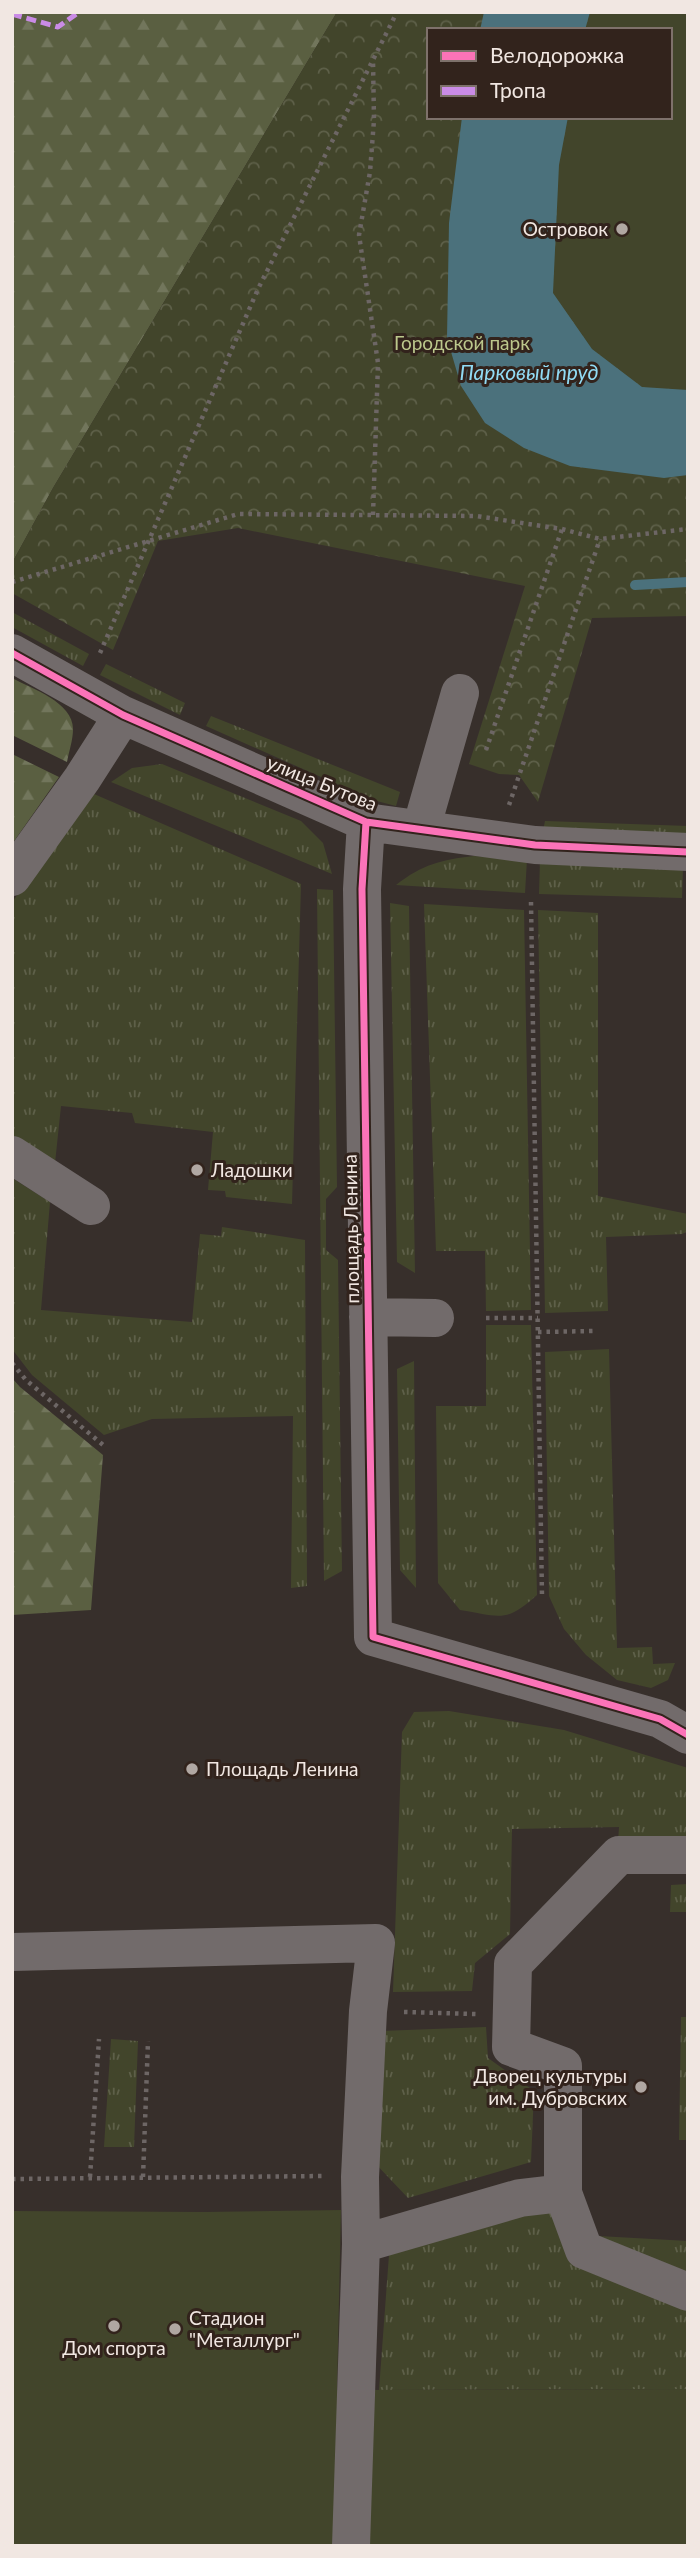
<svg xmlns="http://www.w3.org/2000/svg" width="700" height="2558" viewBox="0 0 700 2558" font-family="Lato,sans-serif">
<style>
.grass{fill:url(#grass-tufts)}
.forest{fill:url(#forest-firs)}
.park{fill:url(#park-crowns);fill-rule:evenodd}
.pitch{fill:#42452b}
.water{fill:#4b717c}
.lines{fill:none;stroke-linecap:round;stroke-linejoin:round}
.stream{stroke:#4b717c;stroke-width:10}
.path{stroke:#6d6665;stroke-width:4.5;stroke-dasharray:3.5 5;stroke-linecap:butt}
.minor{stroke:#726b6b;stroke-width:38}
.quiet{stroke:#ca8be6;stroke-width:5;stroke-dasharray:10 5;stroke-linecap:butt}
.cycleway-casing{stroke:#32231c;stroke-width:11}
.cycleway{stroke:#fb73b8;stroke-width:7}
.poi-dot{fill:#b0a7a2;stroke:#32231c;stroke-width:2.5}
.labels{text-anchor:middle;stroke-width:6;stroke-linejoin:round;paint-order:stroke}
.poi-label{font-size:19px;fill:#f1e7e2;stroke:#32231c;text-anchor:start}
.park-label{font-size:19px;fill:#bcc88c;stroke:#32231c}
.street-label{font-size:19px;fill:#f1e7e2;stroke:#32231c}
.water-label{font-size:21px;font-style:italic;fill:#91dbf4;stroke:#32231c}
</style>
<defs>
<pattern id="grass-tufts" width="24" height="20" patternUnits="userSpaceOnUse" patternTransform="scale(1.75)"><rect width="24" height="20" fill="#42452b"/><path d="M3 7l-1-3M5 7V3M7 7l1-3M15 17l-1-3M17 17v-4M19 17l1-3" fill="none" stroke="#5e6049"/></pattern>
<pattern id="forest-firs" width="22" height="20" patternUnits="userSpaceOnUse" patternTransform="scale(1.75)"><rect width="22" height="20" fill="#5a5f41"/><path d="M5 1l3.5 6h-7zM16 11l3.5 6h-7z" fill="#72765c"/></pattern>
<pattern id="park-crowns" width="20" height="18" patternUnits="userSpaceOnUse" patternTransform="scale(1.75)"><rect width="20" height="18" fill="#42452b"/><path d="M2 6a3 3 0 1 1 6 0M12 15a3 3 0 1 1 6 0" fill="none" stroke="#5e6049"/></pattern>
</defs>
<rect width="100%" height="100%" fill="#372f2b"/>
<!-- grass -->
<path class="grass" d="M12,612L89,654L83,666L12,627Z
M106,664L185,703L180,715L100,675Z
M211,716L400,792L396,806L373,800L206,726Z
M162,764L301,821L323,843L332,874L111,782L132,768Z
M94,794L301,884L292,1204L226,1197L225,1191L208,1190L213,1132L135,1123L132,1113L61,1106L55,1163L12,1135V902Z
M545,821L688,826V836L543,831Z
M474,856L527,859L525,893L396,885C423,864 441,860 474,856Z
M540,861L683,867L682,898L539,894Z
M317,889L333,890L337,1187L326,1199V1250L338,1260L342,1571L324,1581Z
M390,903L409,906L415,1273L397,1262Z
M424,904L524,910L531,1310L486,1311L485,1251H436Z
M538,910L598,913V1196L688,1214V1231L682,1234L606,1237L608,1311L545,1313Z
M12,1178L50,1202L41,1310L192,1322L200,1234L221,1236L222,1227L305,1240L307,1586L291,1588L293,1416L152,1419L104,1435L32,1375L12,1349Z
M486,1325H531L537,1595C505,1624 500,1616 460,1610L438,1583L436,1406H486Z
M609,1349L617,1648L652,1647L653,1664L675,1663L668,1680L651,1688L617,1680L586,1655L564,1629L549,1596L545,1352Z
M414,1361L416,1588L400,1570L397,1369Z
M449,1711L564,1730L688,1768V1843H618L619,1827L512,1829L510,1934L475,1963L472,1991L393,1992L402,1732L414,1712Z
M688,1884V1912H670L671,1885Z
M681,2017H688V2140H679Z
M486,2027L488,2058L534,2091L531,2162L408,2198L373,2161L381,2031Z
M111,2039L138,2041L134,2147H104Z
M552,2205L688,2307V2389L379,2390L389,2255Z
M598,2236L688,2241V2276Z"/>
<!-- forest -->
<path class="forest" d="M12,12H337L53,488L12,563Z
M12,678C32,689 73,702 73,729C73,740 69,751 67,762L12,735Z
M12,754L59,777L12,844Z
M12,1378L20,1387L103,1455L91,1610L12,1615Z"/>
<!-- park -->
<path class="park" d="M337,12H688V616L592,618L538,802L519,775L499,774L469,764L525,586L238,528L158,541L113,650L12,593V563L53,488ZM429,30H670V117H429Z"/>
<!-- pitch -->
<path class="pitch" d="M590,12H688V390L642,387L592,349L553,293L559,165L568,117H670V30H585Z
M341,2210L337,2390L688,2389V2546H12V2211L205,2212Z"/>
<!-- water -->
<path class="water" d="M484,12H590L585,30H480Z
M462,117H568L559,165L553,293L592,349L642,387L688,390V475L664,478L570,466L524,448L485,423L461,386L447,338L449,223Z"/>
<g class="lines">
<!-- stream -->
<path class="stream" d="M635,585L688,582"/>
<!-- path -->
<path class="path" d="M373,515L378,363L359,235L370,172L374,120L373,60
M12,582L238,514L476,516L562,529L600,539L688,529
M100,653L258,289L397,12
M486,750L562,529
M509,805L600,539
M531,902L542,1596
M486,1318H538
M538,1332L595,1331
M12,1363L26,1380L103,1445
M404,2012L476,2014
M90,2177L99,2039
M143,2177L148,2041
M12,2179L324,2176"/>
<!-- minor -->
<path class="minor" d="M12,653L123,715L366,822L535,845L688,852
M366,822L362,889L373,1637L660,1719L688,1735
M421,829L460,693
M12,877L82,779L123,715
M12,1155L91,1206
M368,1317L435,1318
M12,1952L376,1943L368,2011L360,2177L361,2244L351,2546
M563,2193L584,2250L688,2292
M361,2244L520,2198L563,2193V2066L511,2047L513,1964L619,1855H688"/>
<!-- quiet -->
<path class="quiet" d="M12,14L58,27L79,12"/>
<!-- cycleway casing -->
<g class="cycleway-casing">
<path id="cycleway" d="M12,653L123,715L366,822L535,845L688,852
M366,822L362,889L373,1637L660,1719L688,1735"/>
</g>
<!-- cycleway -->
<use href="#cycleway" class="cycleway"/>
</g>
<!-- markers -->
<g class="poi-dot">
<circle cx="622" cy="229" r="7"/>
<circle cx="197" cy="1170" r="7"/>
<circle cx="192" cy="1769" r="7"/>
<circle cx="641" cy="2087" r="7"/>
<circle cx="114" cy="2326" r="7"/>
<circle cx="175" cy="2329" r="7"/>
</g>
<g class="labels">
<!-- poi labels -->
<g class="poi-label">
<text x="608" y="236" text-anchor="end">Островок</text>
<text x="211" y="1177">Ладошки</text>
<text x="206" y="1776">Площадь Ленина</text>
<text x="627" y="2083" text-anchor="end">Дворец культуры<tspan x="627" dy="22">им. Дубровских</tspan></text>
<text x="189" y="2325">Стадион<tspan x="189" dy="22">"Металлург"</tspan></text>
<text x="114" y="2355" text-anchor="middle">Дом спорта</text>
</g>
<!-- park labels -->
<g class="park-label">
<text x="462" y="350">Городской парк</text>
</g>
<!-- street labels -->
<g class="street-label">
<text transform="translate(322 783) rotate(22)" y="7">улица Бутова</text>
<text transform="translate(351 1229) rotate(-91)" y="7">площадь Ленина</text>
</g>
<!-- water labels -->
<g class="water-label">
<text x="529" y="380">Парковый пруд</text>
</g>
</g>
<!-- border -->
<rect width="700" height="2558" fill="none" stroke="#f1e7e2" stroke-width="28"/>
<!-- legend -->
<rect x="427" y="28" width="245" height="91" fill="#32231c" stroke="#7e716b" stroke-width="2"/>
<rect x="441" y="51" width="35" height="10" fill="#fb73b8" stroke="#7e716b" stroke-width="2"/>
<text x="490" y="63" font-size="21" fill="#f1e7e2">Велодорожка</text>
<rect x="441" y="86" width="35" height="10" fill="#ca8be6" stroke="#7e716b" stroke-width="2"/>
<text x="490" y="98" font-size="21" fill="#f1e7e2">Тропа</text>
</svg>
